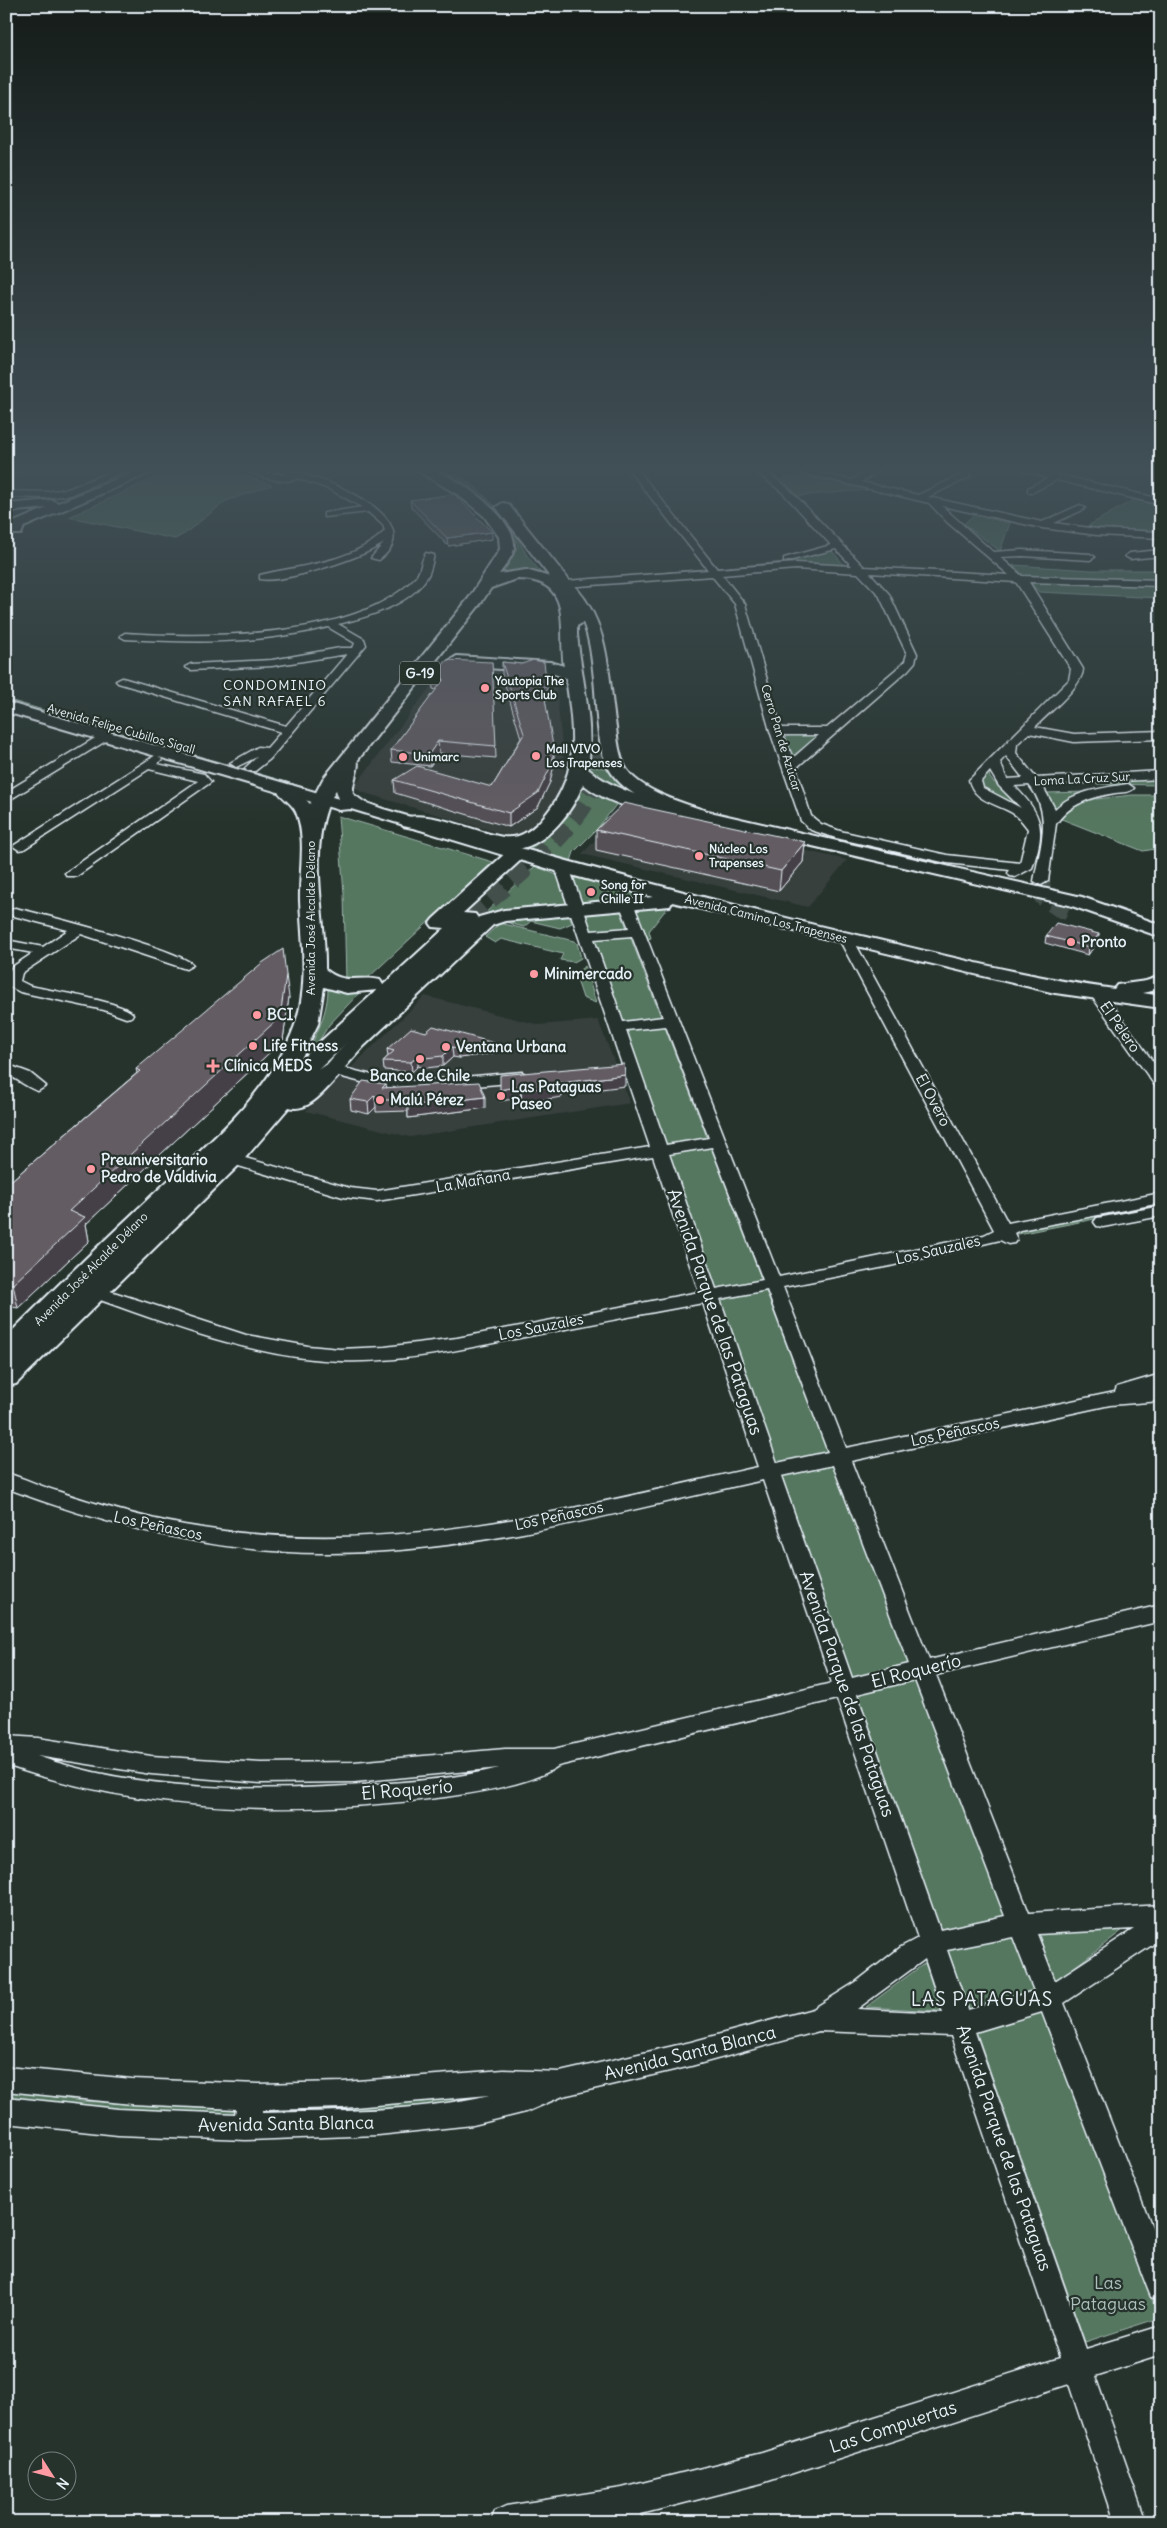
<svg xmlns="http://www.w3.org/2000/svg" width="1167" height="2528" viewBox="0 0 1167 2528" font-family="Delius,sans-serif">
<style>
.built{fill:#383f3e}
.green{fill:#54765f;stroke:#9eb4ac}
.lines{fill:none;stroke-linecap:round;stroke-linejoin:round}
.secondary-tunnel{stroke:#43504b;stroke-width:18;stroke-dasharray:18 9;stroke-linecap:butt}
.primary-tunnel{stroke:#43504b;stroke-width:19;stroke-dasharray:19 10;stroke-linecap:butt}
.street-casing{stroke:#e8f1f8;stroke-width:3}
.secondary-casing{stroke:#e8f1f8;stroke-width:4}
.primary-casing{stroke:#e8f1f8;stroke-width:4}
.street{fill:#26332d;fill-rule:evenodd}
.secondary{fill:#26332d;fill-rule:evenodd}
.primary{fill:#26332d;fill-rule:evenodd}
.wall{fill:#554f56;stroke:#e8f1f8}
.shaded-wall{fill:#454046;stroke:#e8f1f8}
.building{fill:#635c64;stroke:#e8f1f8}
.poi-dot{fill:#ff9aa2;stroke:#26332d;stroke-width:2}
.labels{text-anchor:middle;stroke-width:4.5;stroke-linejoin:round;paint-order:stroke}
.far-poi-label{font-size:12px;font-weight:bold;fill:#e8f1f8;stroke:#26332d;text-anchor:start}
.far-street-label{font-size:12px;fill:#e8f1f8;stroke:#26332d}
.shield{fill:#26332d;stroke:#aeb8bb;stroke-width:1}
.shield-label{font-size:14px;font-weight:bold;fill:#e8f1f8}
.far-neighbourhood-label{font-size:14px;letter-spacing:1px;fill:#e8f1f8;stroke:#26332d}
.poi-label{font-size:15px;font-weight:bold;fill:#e8f1f8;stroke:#26332d;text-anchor:start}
.street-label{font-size:15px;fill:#e8f1f8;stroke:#26332d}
.near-street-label{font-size:18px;fill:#e8f1f8;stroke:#26332d}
.near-park-label{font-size:18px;fill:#adc0bb;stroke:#26332d}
.near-neighbourhood-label{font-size:19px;letter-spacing:1px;fill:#e8f1f8;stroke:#26332d}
</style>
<rect width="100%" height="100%" fill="#26332d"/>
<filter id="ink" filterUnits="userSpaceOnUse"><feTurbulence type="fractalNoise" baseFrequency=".02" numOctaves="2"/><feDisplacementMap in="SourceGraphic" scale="10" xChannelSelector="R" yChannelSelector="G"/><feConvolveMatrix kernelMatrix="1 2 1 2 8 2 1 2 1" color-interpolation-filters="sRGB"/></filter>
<g filter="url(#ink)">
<!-- built -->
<path class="built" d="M447,665L555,674L565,777L563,788L550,808L519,839L361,792L354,787Z
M623,811L696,826L847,860L808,907L582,854Z
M425,996L539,1025L598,1020L630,1103L410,1137L306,1111Z"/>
<!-- green -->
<path class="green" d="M172,470H228L272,485L226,501L184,534L175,539L69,517Z
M432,470C467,470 497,506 515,533C519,540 522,547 526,554C531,561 538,568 542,575H502L514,555L518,545C506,509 461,490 432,470Z
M801,475L807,476L868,490L798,496L782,480L786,477Z
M1137,498L1161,504V531L1144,532L1086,527Z
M973,515L1010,523L1000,551L964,524Z
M831,550L846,567L798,564L589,581L587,579L786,562Z
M1013,565L1091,570H1161V598L1039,592Z
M6,699L307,788L6,704Z
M789,735H819L794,755L791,754L786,738Z
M607,760L649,802L589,774L588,767L605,768Z
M988,770L990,778L1020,809L979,788V778Z
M1161,777V785L1095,784L1092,781Z
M582,781L619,801L597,829L574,852L570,864L518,849Z
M1086,792L1069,798L1051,811L1045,793Z
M1132,795H1161V848L1143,851L1059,818C1064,807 1081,802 1092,798L1097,799Z
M338,816L493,862L369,977L346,982L344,894Z
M535,866L557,875L566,903L564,905L482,916Z
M577,878L646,896L584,902L580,901L572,879Z
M660,907L667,908L649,931L651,938L648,939L636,909Z
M620,910L1159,2318L1085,2342L585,914Z
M569,916L572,923L560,928L531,921L524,927L505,922Z
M500,923L574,941L577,943L581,958L574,962L560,960L563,954L501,939L495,943L485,937Z
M585,966L596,1003L583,998L576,977L577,972Z
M331,989L361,991L329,1025L312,1052L299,1066C313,1043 327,1017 328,990Z
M1161,1203V1206L1018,1234L1014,1232Z
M1123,1930L1055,1982L1038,1931Z
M925,1963L941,2011L866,2007Z
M10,2090L81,2101L235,2110L233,2115L149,2113L6,2097Z
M489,2093L492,2097L396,2110L263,2116L260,2112L264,2108Z"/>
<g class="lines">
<!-- secondary-tunnel -->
<path class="secondary-tunnel" d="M1041,881L1043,897L1059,908L1075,914"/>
<!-- primary-tunnel -->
<path class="primary-tunnel" d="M468,918C504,886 575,833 592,788C599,772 597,752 596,735"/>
<!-- street casing -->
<g class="street-casing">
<path id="street" d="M9,470H21L6,478V472Z
M115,470H127L70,495L45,498L6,497V491L45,492L68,489Z
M248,470L287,475L277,470C311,470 436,517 379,560L371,558L384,543C363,557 284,584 260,579V575C302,565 352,563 385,531L383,525L368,512L324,517V513L362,507L329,489L297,478C289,485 256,477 248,470Z
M629,470H638L717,569L796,563L852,566L836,549L784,562V558L831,545L782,492L754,470H764L788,488L864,567L1009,575L947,522L929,503L790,470H807L851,480L870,470H881L861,482L918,495L967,472L971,475L970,477L928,497L1042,522L1080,505L1085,508L1083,510L1054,523L1097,529L1161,532V538L1097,535L1042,528L942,506L993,552L1022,550L1090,554L1095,557L1090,560L1022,556L1000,557L1022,576L1161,580V586L1029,582L1083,669C1083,686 1047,714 1035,727L1074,734L1161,731V739L1074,742L1029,733L1017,744L1016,753L1036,778L1161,771V779L1042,785L1055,809C1074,791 1102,788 1128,784L1134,788C1130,793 1122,792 1115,793C1092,797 1070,803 1056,824L1048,881L1041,885L1034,881C1040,847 1053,814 1029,785L1014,786C1043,814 1046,830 1032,868L1015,877L1010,876L1008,873L1010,870L947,863L836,838L811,830L801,821L770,731L735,604L712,576L566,587L561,584L566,581L708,570ZM796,569L858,573L879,595L907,654L905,661L900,666L827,728H781L745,604L722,575ZM870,573L1016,582L1071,669L1069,680L969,780C974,802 997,803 1014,814C1019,817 1024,824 1028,829L1020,863L947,855L840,831L821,824L811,816L796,768L908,670L915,662L917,654L889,594ZM783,735H819L793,758ZM1006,756L1023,778L1007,779L1006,777L1000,762ZM990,771L999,786L1021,808L983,788L981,781Z
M1022,470H1038L1161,499V505L1057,480L1031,493L1028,492V488L1048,478Z
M1161,550V556L1130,559L1125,556L1130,553Z
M426,553L434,555C432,562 431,571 427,577C410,605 368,617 338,624L364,639L366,645L270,759L255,771H247L245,768L257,757L236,767L230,763L258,747L267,748L281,732L118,683L116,681L122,678L126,679L286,726L347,654L272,666L191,670L185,667L191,664L272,660L340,648H353L355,643L328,627C260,644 194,643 125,639L120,636L125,633C204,638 358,640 416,577C421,571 421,560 426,553Z
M105,732L111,736L109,739L6,802V792Z
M156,755L162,759L157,764L204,774L211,782L77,876H67L65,873L198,781L149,769L24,849L19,850L13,846Z
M562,863L569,867L591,931L629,928L619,903L626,899L633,903L779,1277L984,1235L994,1230L839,939L846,935L853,939L1008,1223L1161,1193V1203L1020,1230L1014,1233L1017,1239L1014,1243L1008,1244L1000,1240L890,1266L783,1287L846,1448L1115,1392L1117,1387L1161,1374V1387L1153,1389H1161V1401L1110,1405L851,1461L929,1660L1161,1605V1621L936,1675L1029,1913L1161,1905V1939L1064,2003L1161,2250V2301L1151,2297L1147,2287L1042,2012L975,2032L1086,2349L1161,2326V2355L1095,2376L1146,2522H1115L1069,2384L762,2483L641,2514L643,2522H491L495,2511L506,2506L622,2488L762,2453L1060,2358L951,2036L819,2031L691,2066L563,2096L526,2112L473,2125L378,2135L246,2140L118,2135L6,2123V2097L118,2109L235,2114L236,2109L132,2104L6,2091V2067L132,2079L259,2084L343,2082L504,2070L560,2072L691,2042L813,2009L856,1982L901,1947L918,1938L837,1699L558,1766C533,1784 475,1793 445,1797C299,1816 146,1814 6,1765V1736L38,1738L151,1756L261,1763L354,1762L505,1749H554L832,1683L763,1480C617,1512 470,1555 320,1553C212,1552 107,1526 6,1488V1473C24,1478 40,1486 57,1491C98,1505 141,1517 184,1525C386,1561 563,1510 758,1467L703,1303C638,1315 574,1327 509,1340C454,1351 397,1363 341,1361C254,1358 170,1325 89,1296L86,1292L89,1288L95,1286L246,1335L308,1346L340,1349L385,1347L457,1338L699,1292L653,1156L377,1201L343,1197L225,1162L223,1159L231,1154L350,1188L377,1191L650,1147L555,867ZM632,936L663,1017L623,1022L594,939ZM666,1026L709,1138L666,1145L626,1030ZM712,1147L763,1280L716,1289L669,1154ZM767,1290L828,1452L777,1463L720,1299ZM833,1465L909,1664L852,1678L781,1476ZM915,1680L1005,1916L940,1930L857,1694ZM37,1756L151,1774L261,1783L354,1782L499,1768C459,1778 418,1781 378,1784C269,1792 141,1793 37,1756ZM1134,1929L1055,1981L1037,1934ZM1013,1937L1034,1991L968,2010L947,1950ZM925,1959L943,2013L857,2009ZM489,2095C419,2112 334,2111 262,2113V2110L343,2108Z
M15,908C41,914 182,950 193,965L186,969L81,934L22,973L20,981L30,986C48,990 124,1002 133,1014L131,1017L126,1018L104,1010L20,992L9,986L6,976L12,967L33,953L6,948V940L43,947L68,930L10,915L8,912Z
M1098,991L1103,992L1161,1073V1089L1156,1087L1091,995Z
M6,1064L30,1073L46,1086L38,1091C27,1088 18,1079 6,1074Z
M332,1065L384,1078L415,1081L522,1072L530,1077L522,1082L415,1091L384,1088L327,1073L324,1070L327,1067Z
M1161,1206V1216L1103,1227L1097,1226L1094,1222L1097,1218L1103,1217Z"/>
</g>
<!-- secondary casing -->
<g class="secondary-casing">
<path id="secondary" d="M139,470H157L24,527L21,534H11L9,531L14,522L47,508L6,512V504L52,500L58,503Z
M560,575C567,577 572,584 577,589C611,627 608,681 616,727C617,739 619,754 624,765C636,790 685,804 710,812L1082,897L1161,925V937L1069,905L699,820C668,810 624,798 608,767C596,742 597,707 594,679C592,660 590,638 582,620C575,603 563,593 553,579Z
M6,702L339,799L335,787L342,760L350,755L356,757C362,766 351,782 353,794L364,802L383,809C545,856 706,900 870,938C951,957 1032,978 1114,989L1117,985L1146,981L1161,976V989L1143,993L1161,996V1008L1055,993L672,902L670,906L505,921L493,925L364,1046L339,1074L332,1076L325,1074L322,1070L350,1038L479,917L504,910L653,897L556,871L351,809L339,810L6,712Z"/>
</g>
<!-- primary casing -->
<g class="primary-casing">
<path id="primary" d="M416,470C423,470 430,469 436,471C460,479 516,519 514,547C514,555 504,567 499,574L526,570L550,577L496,507L503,503L508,504L568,579L570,590L584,622L577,626V635C582,680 594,724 588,769C625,799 668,801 712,812L714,816L712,820L705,822C665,814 615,811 583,784C573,811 548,844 518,849L523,850L526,854L523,858L463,913L475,914L478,918L475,922L318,1070C325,1064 331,1063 340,1065L344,1070L340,1075C326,1088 310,1113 289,1107L240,1164L16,1384L6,1386V1337C51,1292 96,1248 142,1205C197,1152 269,1099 295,1025C309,986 302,942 300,901C299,872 307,839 296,812C292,803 281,797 276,789L278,785H292L310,804L323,779L469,598L500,549L499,537L484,516L457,494ZM517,579C575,579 558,628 564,666L550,662L457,656L449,661L457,666L548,672L566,678C574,733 581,777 540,821C529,832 519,839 503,837C473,832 433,810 403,818L400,822L403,826L513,849L509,850L433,919L430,923L433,927L445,928L383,985L380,980C358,975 345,986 325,969C326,916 309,860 327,808C330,800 335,792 339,784L481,603L491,588ZM324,987L347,993L377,990L308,1053L298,1065L318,1024Z"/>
</g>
<!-- street -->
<use href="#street" class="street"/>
<!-- secondary -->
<use href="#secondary" class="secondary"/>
<!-- primary -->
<use href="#primary" class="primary"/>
</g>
<!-- wall -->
<path class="wall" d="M410,500L492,539L448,546L411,507Z
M492,662L496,758L439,753L430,766L392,762L391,750L436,690L433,689L432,678Z
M502,662L522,664L547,687V700H545L554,765L550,782L538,807L509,827L395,793L394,780L492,787L521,738L502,675Z
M596,830L805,842L803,862L779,891L596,850Z
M1046,936L1098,941L1088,955L1045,943Z
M289,997L283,1040L86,1224L89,1241L18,1308L6,1306V1185L137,1073L136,1069Z
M426,1032L494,1043V1053L459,1058L453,1057L443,1066L426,1068L418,1066L412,1072L384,1070L383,1061L388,1056L387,1049Z
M386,1084L387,1088L485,1108L408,1118V1111L376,1112V1107L369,1114L351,1110L350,1099Z"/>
<!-- shaded-wall -->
<path class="shaded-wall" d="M492,532V539L448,546L447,538Z
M438,741L439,753L430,766L429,754Z
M554,752V765L550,782L538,807L509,827V813Z
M805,842L803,862L779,891L781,871Z
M1099,934L1098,941L1088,955L1089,947Z
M286,975L289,997L283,1040L86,1224L89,1241L18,1308L13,1284L69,1211Z
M494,1043V1053L459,1058L458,1048Z
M452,1047L453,1057L443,1066V1056Z
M418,1056V1066L412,1072L411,1062Z
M625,1075V1086L562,1094V1097L522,1103L521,1091L561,1083Z
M520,1086L521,1098L500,1101V1090Z
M375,1095L376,1107L369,1114L368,1102Z
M485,1097V1108L408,1118V1106Z"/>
<!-- building -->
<path class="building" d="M454,494L492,532L447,538L410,500Z
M447,660L492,662L496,746L438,741L429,754L391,750L444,679L432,678Z
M533,660L544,662L547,687H543L554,752L550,768L538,793L509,813L394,780L417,766L492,787L524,734L502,662L522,664Z
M624,803L805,842L781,871L596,830Z
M1056,923L1099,934L1089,947L1046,936Z
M283,949L286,975L280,1017L69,1211L85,1217L13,1284L6,1283V1185L140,1071L136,1069L262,963Z
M433,1026L494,1043L458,1048L452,1047L443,1056L425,1058L418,1056L411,1062L383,1061L394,1051L387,1049L411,1028L426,1032Z
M624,1064L625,1075L561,1083L562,1085L521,1091L520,1086L500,1090V1075Z
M363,1081L386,1084L382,1088L479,1082L485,1097L408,1106L407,1100H375V1095L368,1102L350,1099Z"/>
</g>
<!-- sky -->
<linearGradient id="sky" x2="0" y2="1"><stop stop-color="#151c19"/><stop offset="0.57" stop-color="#415057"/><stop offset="1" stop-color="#415057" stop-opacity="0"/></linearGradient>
<rect width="1167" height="824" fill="url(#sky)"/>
<!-- markers -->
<g class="poi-dot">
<circle cx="485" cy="688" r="5"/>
<circle cx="536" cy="756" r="5"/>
<circle cx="403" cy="757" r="5"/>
<circle cx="699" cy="856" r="5"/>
<circle cx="591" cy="892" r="5"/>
<circle cx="1071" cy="942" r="5"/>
<circle cx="534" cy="974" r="5"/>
<circle cx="257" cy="1015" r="5"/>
<circle cx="253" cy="1046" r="5"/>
<circle cx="446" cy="1047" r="5"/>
<circle cx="420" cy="1059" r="5"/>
<path d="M210.5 1058.5h5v5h5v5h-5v5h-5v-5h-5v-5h5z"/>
<circle cx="501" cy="1096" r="5"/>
<circle cx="380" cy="1100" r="5"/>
<circle cx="91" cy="1169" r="5"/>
</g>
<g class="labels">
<!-- far-poi labels -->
<g class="far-poi-label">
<text x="495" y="685">Youtopia The<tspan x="495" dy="14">Sports Club</tspan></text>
<text x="546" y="753">Mall VIVO<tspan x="546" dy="14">Los Trapenses</tspan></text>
<text x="413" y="761">Unimarc</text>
<text x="709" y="853">Núcleo Los<tspan x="709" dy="14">Trapenses</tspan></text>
<text x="601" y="889">Song for<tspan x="601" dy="14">Chille II</tspan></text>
</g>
<!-- far-street labels -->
<g class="far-street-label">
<text transform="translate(121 729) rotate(16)" y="4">Avenida Felipe Cubillos Sigall</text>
<text transform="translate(781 738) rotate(73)" y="4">Cerro Pan de Azúcar</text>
<text transform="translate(1082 779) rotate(-3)" y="4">Loma La Cruz Sur</text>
<text transform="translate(311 918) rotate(-90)" y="4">Avenida José Alcalde Délano</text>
<text transform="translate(766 919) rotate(14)" y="4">Avenida Camino Los Trapenses</text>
<text transform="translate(91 1269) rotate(-45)" y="4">Avenida José Alcalde Délano</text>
</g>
<!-- shield labels -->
<rect class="shield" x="400" y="661.5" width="40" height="23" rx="4"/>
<g class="shield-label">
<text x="420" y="678">G-19</text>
</g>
<!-- far-neighbourhood labels -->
<g class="far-neighbourhood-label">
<text x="275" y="690">CONDOMINIO<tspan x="275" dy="16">SAN RAFAEL 6</tspan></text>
</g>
<!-- poi labels -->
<g class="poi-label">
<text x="1081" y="947">Pronto</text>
<text x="544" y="979">Minimercado</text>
<text x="267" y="1020">BCI</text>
<text x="263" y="1051">Life Fitness</text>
<text x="456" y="1052">Ventana Urbana</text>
<text x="224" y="1071">Clínica MEDS</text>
<text x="420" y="1081" text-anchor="middle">Banco de Chile</text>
<text x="511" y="1092">Las Pataguas<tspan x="511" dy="17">Paseo</tspan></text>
<text x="390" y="1105">Malú Pérez</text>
<text x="101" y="1165">Preuniversitario<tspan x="101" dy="17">Pedro de Valdivia</tspan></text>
</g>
<!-- street labels -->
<g class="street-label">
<text transform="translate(1120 1027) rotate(55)" y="5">El Pelero</text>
<text transform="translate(933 1100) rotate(62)" y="5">El Overo</text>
<text transform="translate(473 1181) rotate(-10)" y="5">La Mañana</text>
<text transform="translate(938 1250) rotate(-13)" y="5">Los Sauzales</text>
<text transform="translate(541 1327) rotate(-11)" y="5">Los Sauzales</text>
<text transform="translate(955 1432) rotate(-12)" y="5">Los Peñascos</text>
<text transform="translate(559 1516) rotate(-12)" y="5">Los Peñascos</text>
<text transform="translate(158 1526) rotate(12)" y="5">Los Peñascos</text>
</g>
<!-- near-street labels -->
<g class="near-street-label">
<text transform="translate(715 1312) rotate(71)" y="6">Avenida Parque de las Pataguas</text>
<text transform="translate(916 1671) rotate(-14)" y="6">El Roquerío</text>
<text transform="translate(847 1694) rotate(71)" y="6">Avenida Parque de las Pataguas</text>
<text transform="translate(407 1790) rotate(-5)" y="6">El Roquerío</text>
<text transform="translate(690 2053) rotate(-14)" y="6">Avenida Santa Blanca</text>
<text transform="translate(286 2124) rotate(-1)" y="6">Avenida Santa Blanca</text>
<text transform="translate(1004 2148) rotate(71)" y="6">Avenida Parque de las Pataguas</text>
<text transform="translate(893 2427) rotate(-18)" y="6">Las Compuertas</text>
</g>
<!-- near-park labels -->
<g class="near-park-label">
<text x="1108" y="2289">Las<tspan x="1108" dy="21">Pataguas</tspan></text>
</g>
<!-- near-neighbourhood labels -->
<g class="near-neighbourhood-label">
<text x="982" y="2006">LAS PATAGUAS</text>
</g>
</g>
<!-- margin -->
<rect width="1167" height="2528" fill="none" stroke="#26332d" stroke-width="25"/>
<rect x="12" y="12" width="1142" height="2503" fill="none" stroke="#e8f1f8" stroke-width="2" filter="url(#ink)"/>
<!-- north arrow -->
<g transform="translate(52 2476) rotate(126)"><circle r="24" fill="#26332d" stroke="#747f7e"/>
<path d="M0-4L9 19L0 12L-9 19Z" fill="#ff9aa2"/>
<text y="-8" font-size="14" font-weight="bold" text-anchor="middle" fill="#e8f1f8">N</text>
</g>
</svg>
